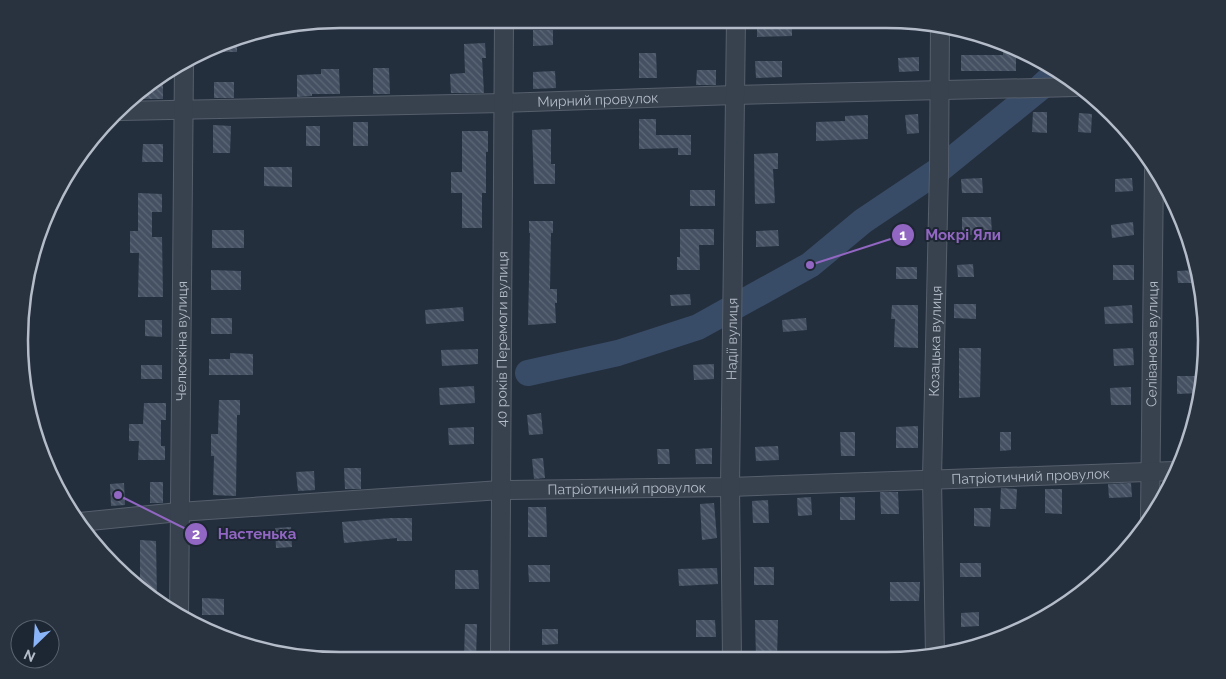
<svg xmlns="http://www.w3.org/2000/svg" width="1226" height="679" viewBox="0 0 1226 679" font-family="Raleway,sans-serif">
<style>
.lines{fill:none;stroke-linecap:round;stroke-linejoin:round}
.river{stroke:#394c67;stroke-width:26}
.building{fill:url(#building-back-hatch)}
.minor-casing{stroke:#565f6c;stroke-width:20}
.minor{stroke:#38414e;stroke-width:18}
.labels{text-anchor:middle;stroke-width:4;stroke-linejoin:round;paint-order:stroke}
.street-label{font-size:14px;fill:#b4bcc9;stroke:#1d2633}
.rim{fill:none;stroke:#b4bcc9;stroke-width:2.5}
.leader{fill:none;stroke:#9266c3;stroke-width:2}
.callout-dot{fill:#9266c3;stroke:#1d2633;stroke-width:2}
.mark-label{font-size:15px;text-anchor:middle;font-weight:bold;fill:#fff}
.callout-label{font-size:15px;text-anchor:middle;font-weight:bold;fill:#9266c3;stroke:#1d2633;stroke-width:4;stroke-linejoin:round;paint-order:stroke}
</style>
<defs>
<pattern id="building-back-hatch" width="6" height="6" patternUnits="userSpaceOnUse" patternTransform="scale(1.25)"><rect width="6" height="6" fill="#455162"/><path d="M-1 5l2 2M0 0l6 6M5-1l2 2" fill="none" stroke="#5d6877"/></pattern>
</defs>
<rect width="100%" height="100%" fill="#242f3e"/>
<g class="lines">
<!-- river -->
<path class="river" d="M528,373L618,353L698,327L810,265L863,221L939,170L1040,88L1058,71"/>
</g>
<!-- building -->
<path class="building" d="M757,19H792V36L757,37Z
M533,30H553V45L533,46Z
M237,36V52H207L235,37Z
M485,43L486,58H482L484,93H451L450,74L465,73L464,44Z
M1003,49H1016V71H961V55H1003Z
M639,53H656L657,78H639Z
M919,57V71L899,72L898,58Z
M755,61H782V77L756,78Z
M373,68H389L390,94H373Z
M321,69H339L340,94H312V96L297,97V75L321,74Z
M697,70H716V85H696Z
M555,71L556,88L533,89V72Z
M153,80H163V99H140V90L144,85Z
M214,82H234V98H214Z
M1033,112H1047V133L1032,132Z
M1079,113L1092,114L1091,133L1078,132Z
M918,114L919,133L907,134L905,115Z
M868,115V139L816,141V122L845,121V116Z
M639,119H656V135H691V155H678V148L639,149Z
M353,122H368V146H353Z
M213,125L231,126L230,153H213Z
M306,126H320V146H306Z
M551,129V164H555V184H534L532,130Z
M462,131H488V152H486V193H482V228H462V193H451V172H462Z
M143,144H163V162H142Z
M778,153V169H773L775,203L755,204L754,154Z
M264,167H292V187L264,186Z
M982,178L983,193H962L961,179Z
M1132,178L1133,191L1115,192V179Z
M690,190H715V206H690Z
M138,193L162,194V212H152V237H162L163,297H138L139,253H130V231H138Z
M962,217H991L992,234L962,235Z
M529,221H553V233H551L550,289H557V303H555L556,323L528,325L530,233H529Z
M1133,222L1134,235L1112,238L1111,225Z
M680,229H714V245H699L700,270H677V257H680Z
M212,230H244V248H212Z
M778,230L779,246L756,247V231Z
M973,264L974,277H958L957,265Z
M1113,265H1134V280H1113Z
M896,267H917V279H896Z
M211,270L241,271V290H211Z
M1197,270L1198,283H1178L1177,271Z
M690,294L691,305L671,306L670,295Z
M954,304H976V319L954,318Z
M892,305H918V348L894,347L895,319H891Z
M1132,305L1133,323L1105,324L1104,307Z
M463,307L464,321L426,324L425,310Z
M211,318H232V334H211Z
M806,318L807,330L783,332L782,320Z
M145,320H162V337L145,336Z
M959,348H981L980,397L959,398Z
M1133,348L1134,365L1114,366L1113,349Z
M478,349V364L442,366L441,350Z
M230,353L253,354V375H209V359H230Z
M714,364V379L694,380L693,365Z
M141,365H162V379H141Z
M1177,376H1198L1199,393L1177,394Z
M474,386L475,403L440,405L439,388Z
M1131,387V405H1111L1110,388Z
M219,400H240V415H237L236,496L213,495L214,456H211V434H218Z
M144,403H166V420H161V446H165V460H138L139,441H129V424H143Z
M541,413L543,434L529,435L527,415Z
M918,426V448H896V427Z
M474,427V444L449,445L448,428Z
M840,432H855V456H841Z
M1000,432H1011V450L1000,451Z
M778,446L779,460L756,461L755,447Z
M712,448V464H696L695,449Z
M657,449H669L670,464H658Z
M543,458L545,478L534,479L532,459Z
M344,468H361V489H345Z
M314,471L315,490L298,491L296,472Z
M150,482H163V503H150Z
M124,483L125,505L111,506L110,484Z
M1131,483L1132,497L1109,498L1108,484Z
M1001,488L1017,489L1016,509H1000Z
M1045,489H1062V514L1045,513Z
M880,492H898L899,514H881Z
M811,497L812,515L798,516L797,498Z
M840,497H855V520H840Z
M768,500L769,523H753L752,501Z
M714,503L717,538L702,540L700,504Z
M528,507H546L547,537H528Z
M974,508H991L990,527L974,526Z
M391,518H412V541H397V538L344,543L342,522Z
M291,527L292,547L276,548L275,528Z
M140,540L156,541L157,599L140,585Z
M960,563H981V577H960Z
M528,565H550V582H529Z
M754,567H774V585H754Z
M717,568L718,584L679,586L678,569Z
M455,570H478L479,589H455Z
M890,582H920L919,601H890Z
M202,598L224,599V615H202Z
M979,612V626L961,627V613Z
M696,620H715L716,637H696Z
M755,620H778L777,658H756Z
M465,624H477L476,659H464Z
M542,629H558V644L542,645Z"/>
<g class="lines">
<!-- minor casing -->
<g class="minor-casing">
<g id="minor">
<path id="s1" d="M120,111L503,103L735,95L1076,87"/>
<path id="s2" d="M1150,518L1154,170"/>
<path id="s3" d="M80,522L179,512L501,490L730,487L1174,471"/>
<path id="s4" d="M179,617L184,64"/>
<path id="s5" d="M935,656L932,478L939,170L940,26"/>
<path id="s6" d="M732,658L730,487L736,19"/>
<path id="s7" d="M500,659L504,19"/>
</g>
</g>
<!-- minor -->
<use href="#minor" class="minor"/>
</g>
<g class="labels">
<!-- street labels -->
<g class="street-label">
<text dy="5" stroke="none"><textPath href="#s1" startOffset="478">Мирний провулок</textPath></text>
<text dy="5" stroke="none"><textPath href="#s7" startOffset="320">40 років Перемоги вулиця</textPath></text>
<text dy="5" stroke="none"><textPath href="#s6" startOffset="319">Надії вулиця</textPath></text>
<text dy="5" stroke="none"><textPath href="#s4" startOffset="276">Челюскіна вулиця</textPath></text>
<text dy="5" stroke="none"><textPath href="#s5" startOffset="315">Козацька вулиця</textPath></text>
<text dy="5" stroke="none"><textPath href="#s2" startOffset="174">Селіванова вулиця</textPath></text>
<text dy="5" stroke="none"><textPath href="#s3" startOffset="952">Патріотичний провулок</textPath></text>
<text dy="5" stroke="none"><textPath href="#s3" startOffset="548">Патріотичний провулок</textPath></text>
</g>
</g>
<!-- crop -->
<path d="M0 0H1226V679H0ZM340 28H886A312 312 0 0 1 1198 340V340A312 312 0 0 1 886 652H340A312 312 0 0 1 28 340V340A312 312 0 0 1 340 28Z" fill="#29323f" fill-rule="evenodd"/>
<path class="rim" d="M340 28H886A312 312 0 0 1 1198 340V340A312 312 0 0 1 886 652H340A312 312 0 0 1 28 340V340A312 312 0 0 1 340 28Z"/>
<!-- callouts -->
<path class="leader" d="M810 265L903 235M118 495L196 534"/>
<g class="callout-dot">
<circle cx="810" cy="265" r="5"/>
<circle cx="118" cy="495" r="5"/>
<circle cx="903" cy="235" r="12"/>
<circle cx="196" cy="534" r="12"/>
</g>
<g class="mark-label">
<text x="903" y="240">1</text>
<text x="196" y="539">2</text>
</g>
<g class="callout-label">
<text x="963" y="240">Мокрі Яли</text>
<text x="257" y="539">Настенька</text>
</g>
<!-- north arrow -->
<g transform="translate(35 644) rotate(205)"><circle r="24" fill="#1d2633" stroke="#59626f"/>
<path d="M0-4L9 19L0 12L-9 19Z" fill="#8ab4f8"/>
<text y="-8" font-size="14" font-weight="bold" text-anchor="middle" fill="#b4bcc9">N</text>
</g>
</svg>
